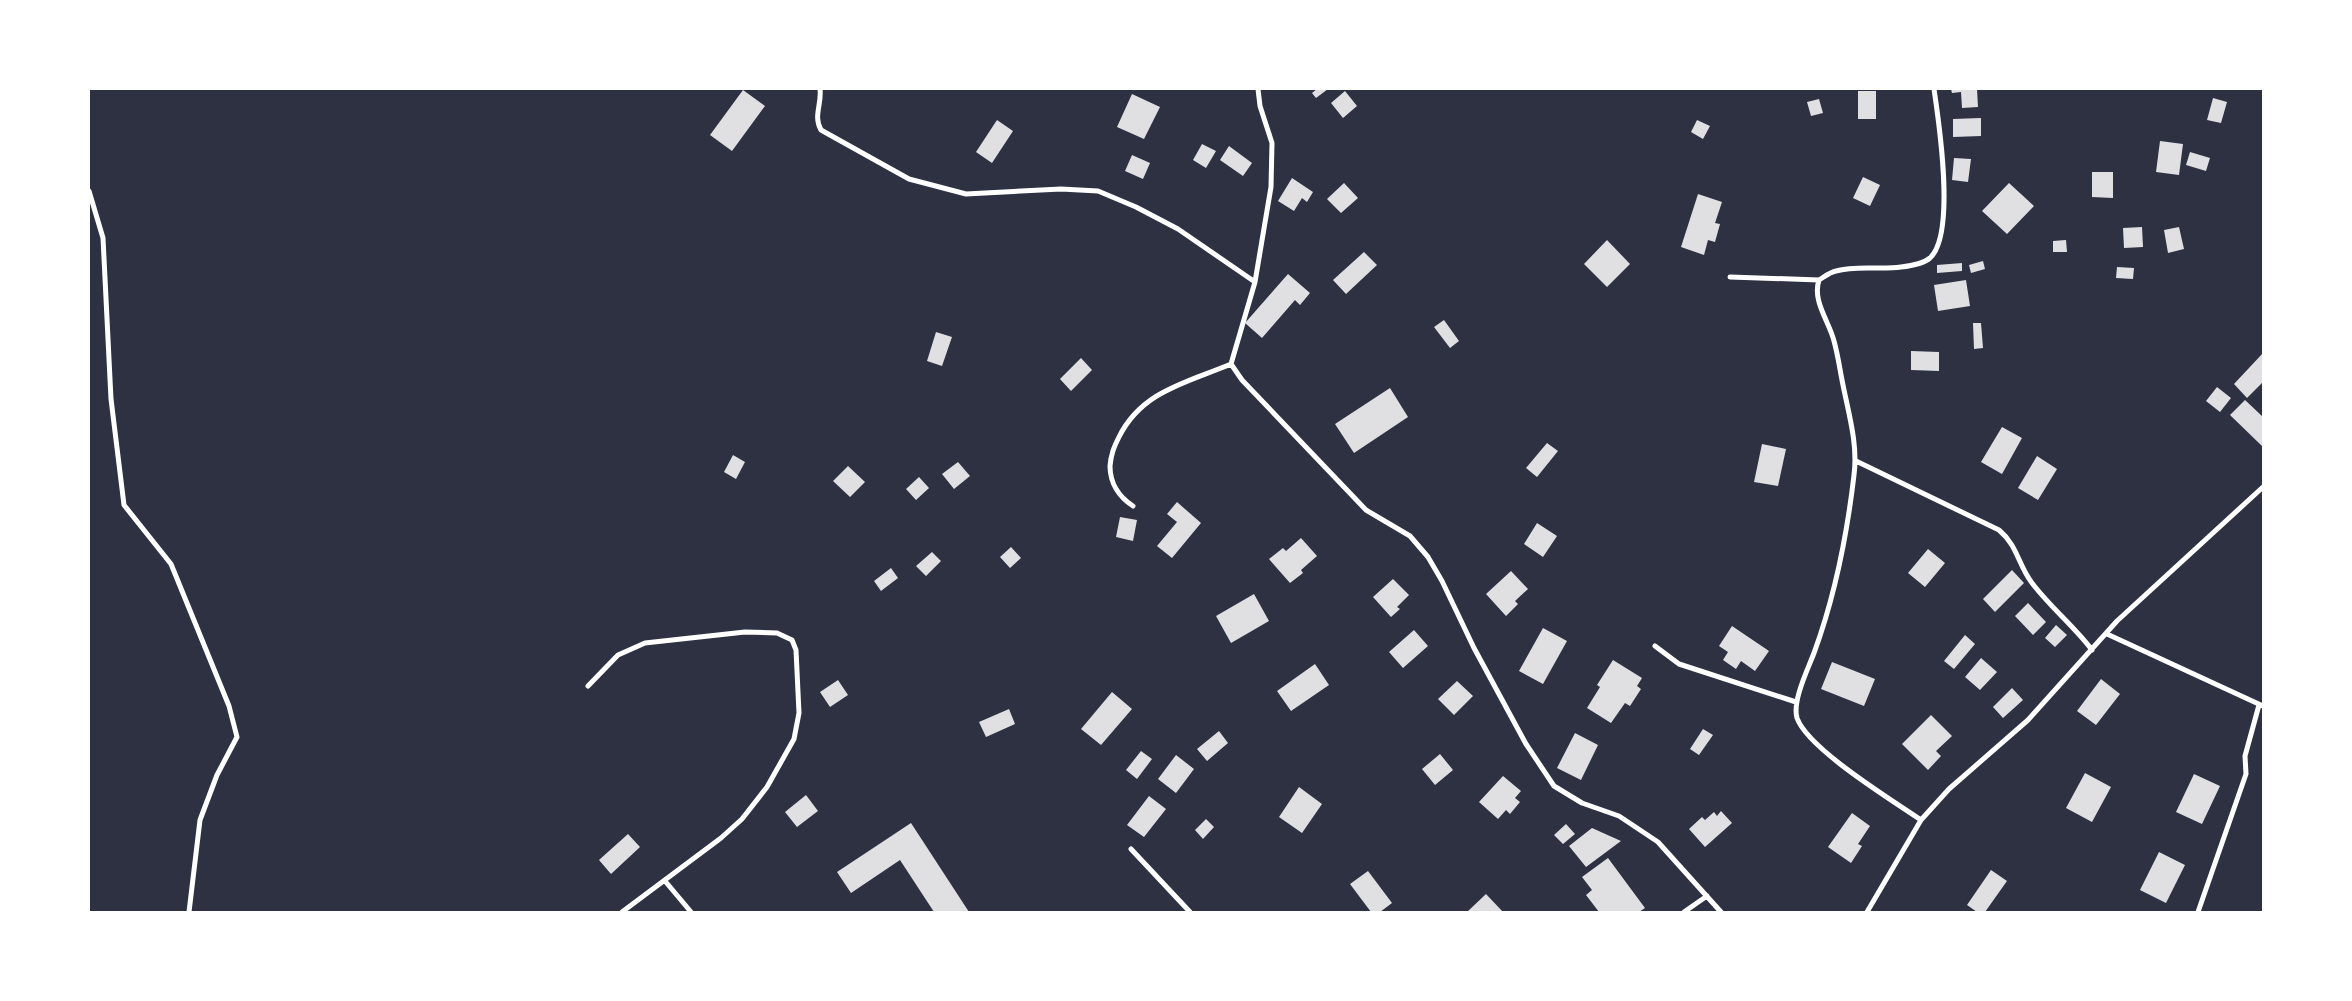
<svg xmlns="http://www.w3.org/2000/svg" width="2352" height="1001" viewBox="0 0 2352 1001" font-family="'PT Sans',sans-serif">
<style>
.building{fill:#e0e0e3}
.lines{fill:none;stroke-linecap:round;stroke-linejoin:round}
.minor{stroke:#fff;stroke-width:5}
</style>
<rect width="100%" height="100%" fill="#2d3142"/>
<!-- building -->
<path class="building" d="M1317,89H1328L1316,98L1312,93Z
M1951,89H1977L1978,107L1962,108L1961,92L1952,93Z
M743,90L765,106L732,151L710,135Z
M1345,91L1357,106L1343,118L1331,103Z
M1858,91H1876V119H1858Z
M1132,94L1160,107L1144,139L1117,127Z
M2213,98L2227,102L2221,123L2207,120Z
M1819,99L1823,113L1811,116L1807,102Z
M1981,118V136L1953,137V119Z
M997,120L1013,131L992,163L976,152Z
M1697,120L1710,126L1703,139L1691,132Z
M2160,141L2183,144L2179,175L2156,172Z
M1202,144L1216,151L1206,168L1193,160Z
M1229,146L1252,163L1243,176L1220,160Z
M2190,152L2210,158L2206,171L2186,165Z
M1132,155L1150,163L1143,179L1125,171Z
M1954,158L1971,159L1968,182L1952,180Z
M2092,172H2113V198L2092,197Z
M1863,177L1880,185L1870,206L1853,198Z
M1292,178L1313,192L1307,202L1302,198L1294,211L1278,201Z
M1344,183L1358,198L1341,213L1327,199Z
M2009,183L2034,206L2007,234L1982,211Z
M1698,194L1722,202L1715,223L1720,224L1715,242L1708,240L1704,255L1681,247Z
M2142,227L2143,247L2124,248L2123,228Z
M2179,227L2184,249L2168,253L2164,230Z
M1607,240L1630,264L1607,287L1584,264Z
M2066,240L2067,252H2053V241Z
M1364,252L1377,265L1346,294L1333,280Z
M1983,261L1985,269L1971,273L1969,265Z
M1962,263V271L1937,273V265Z
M2117,267L2134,268L2133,279L2116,278Z
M1288,274L1310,293L1300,305L1295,300L1262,338L1245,323Z
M1966,280L1970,306L1938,311L1934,285Z
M1444,320L1459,341L1450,348L1434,327Z
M1973,323H1981L1983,348L1974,349Z
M936,332L952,337L942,366L927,361Z
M1911,351L1939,352V371L1911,370Z
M2263,353V382L2247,398L2234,384Z
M1081,358L1092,370L1071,391L1060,379Z
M2217,387L2231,398L2220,412L2206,401Z
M1390,388L1408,417L1354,453L1335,424Z
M2245,400L2263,417V447L2230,415Z
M2002,427L2022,438L2002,474L1981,462Z
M1547,443L1558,451L1537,477L1526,468Z
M1762,444L1786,449L1778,486L1754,482Z
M733,455L745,462L736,479L724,472Z
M2037,456L2057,469L2038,500L2018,488Z
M958,462L970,476L954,489L942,474Z
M848,466L865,482L850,497L833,481Z
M919,477L929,488L916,500L906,489Z
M1177,502L1201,523L1172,558L1157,546L1177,522L1167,514Z
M1120,517L1137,520L1133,541L1116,537Z
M1537,523L1557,536L1543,557L1524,544Z
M1301,538L1317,556L1301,570L1303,573L1290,583L1269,559L1283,548L1286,551Z
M1011,547L1021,558L1010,568L1000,557Z
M1928,549L1945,563L1925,587L1908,573Z
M932,552L941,561L926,576L916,566Z
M891,568L898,578L881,591L874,581Z
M2012,570L2024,583L1995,612L1983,599Z
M1511,571L1528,589L1515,601L1518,604L1506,616L1486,594Z
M1393,579L1409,595L1397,607L1400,609L1391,617L1373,597Z
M1254,594L1269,621L1231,643L1216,616Z
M2028,603L2046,622L2033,635L2015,616Z
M2056,625L2067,635L2055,647L2045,638Z
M1732,626L1769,651L1755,671L1741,661L1736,669L1723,660L1728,652L1719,646Z
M1543,628L1567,641L1543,684L1519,671Z
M1414,630L1428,646L1403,668L1389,652Z
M1965,635L1975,644L1954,669L1944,661Z
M1981,658L1997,672L1980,690L1965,677Z
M1613,660L1642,678L1637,686L1641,689L1630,706L1625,703L1611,723L1587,708L1600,687L1597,685Z
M1832,662L1875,679L1864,706L1821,689Z
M1315,664L1329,685L1291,711L1277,691Z
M2101,679L2120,694L2096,725L2077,711Z
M838,680L848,695L830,707L820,692Z
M1457,681L1473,696L1454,715L1438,699Z
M2012,688L2023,700L2003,718L1993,707Z
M1112,692L1132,709L1101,745L1081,729Z
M1009,709L1015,724L986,737L979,722Z
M1931,715L1952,736L1936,751L1941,756L1928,770L1902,744Z
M1703,729L1713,735L1699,755L1690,749Z
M1219,731L1228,743L1207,761L1197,749Z
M1575,733L1598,745L1581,780L1557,768Z
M1141,751L1152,759L1137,779L1126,770Z
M1440,754L1453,770L1435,785L1422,769Z
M1176,755L1194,769L1176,793L1158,779Z
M2085,773L2111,787L2092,822L2066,808Z
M2194,774L2220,786L2202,824L2176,812Z
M1503,776L1521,791L1515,798L1520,802L1510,814L1506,810L1498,819L1479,802Z
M1299,787L1322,804L1302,833L1279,817Z
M806,795L818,811L797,827L785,812Z
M1149,796L1166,809L1144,837L1127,825Z
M1721,811L1732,823L1705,847L1689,829L1702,817L1705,820L1714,812L1717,816Z
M1852,813L1870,826L1858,844L1862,846L1851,863L1828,847Z
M1206,819L1214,827L1203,839L1195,830Z
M911,823L969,912H934L900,860L851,893L837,872Z
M1566,824L1575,834L1563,844L1554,835Z
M1592,828L1621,841L1586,867L1569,846Z
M628,834L640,847L611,874L599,860Z
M2159,852L2185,865L2166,903L2140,890Z
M1608,858L1645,908L1639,912H1599L1586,895L1592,890L1582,877Z
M1991,870L2007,881L1985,912H1977L1967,905Z
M1368,871L1392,903L1380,912H1371L1350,884Z
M1486,894L1503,912H1467Z"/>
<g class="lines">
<!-- minor -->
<path class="minor" d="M820,89C822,104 813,116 821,130L909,179L966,194L1061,189L1098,191L1136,207L1178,229L1255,282
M1258,89L1260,106L1272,143L1271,187L1255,282L1231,364L1242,380L1366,510L1410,536L1428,557L1442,581L1474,648L1526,744L1554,786L1582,803L1619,816L1658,842L1721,912
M89,191L103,238L111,399L124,505L171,564L229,706L237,737L217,775L200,820L189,912
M1730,277L1819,280
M1856,461L1999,530C2018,546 2018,565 2032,583C2050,607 2074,626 2092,650
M1133,506C1119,497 1110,483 1110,466C1111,454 1114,447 1119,437C1142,391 1186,383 1231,364
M2107,634L2263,706
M1655,646L1679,664L1796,702
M588,686L618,655L645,643L745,632L777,633L792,640L796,650L799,713L794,739L767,787L742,819L721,838L622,912
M1921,820C1892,800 1808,749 1797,718C1792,701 1808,669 1814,653C1835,596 1847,535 1854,475C1858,445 1849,415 1843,385C1840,371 1838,355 1834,341C1829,321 1812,301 1819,280C1824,277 1830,272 1836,271C1856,265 1880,270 1901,267C1910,266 1923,264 1930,258C1956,234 1939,123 1934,89
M1131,849L1190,912
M665,881L691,912
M1684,912L1707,896
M1867,912L1921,820L1949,789L2028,720L2117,621L2263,487
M2198,912L2246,774L2245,756L2259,705"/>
</g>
<!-- border -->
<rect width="2352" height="1001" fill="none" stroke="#ffffff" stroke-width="180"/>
</svg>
